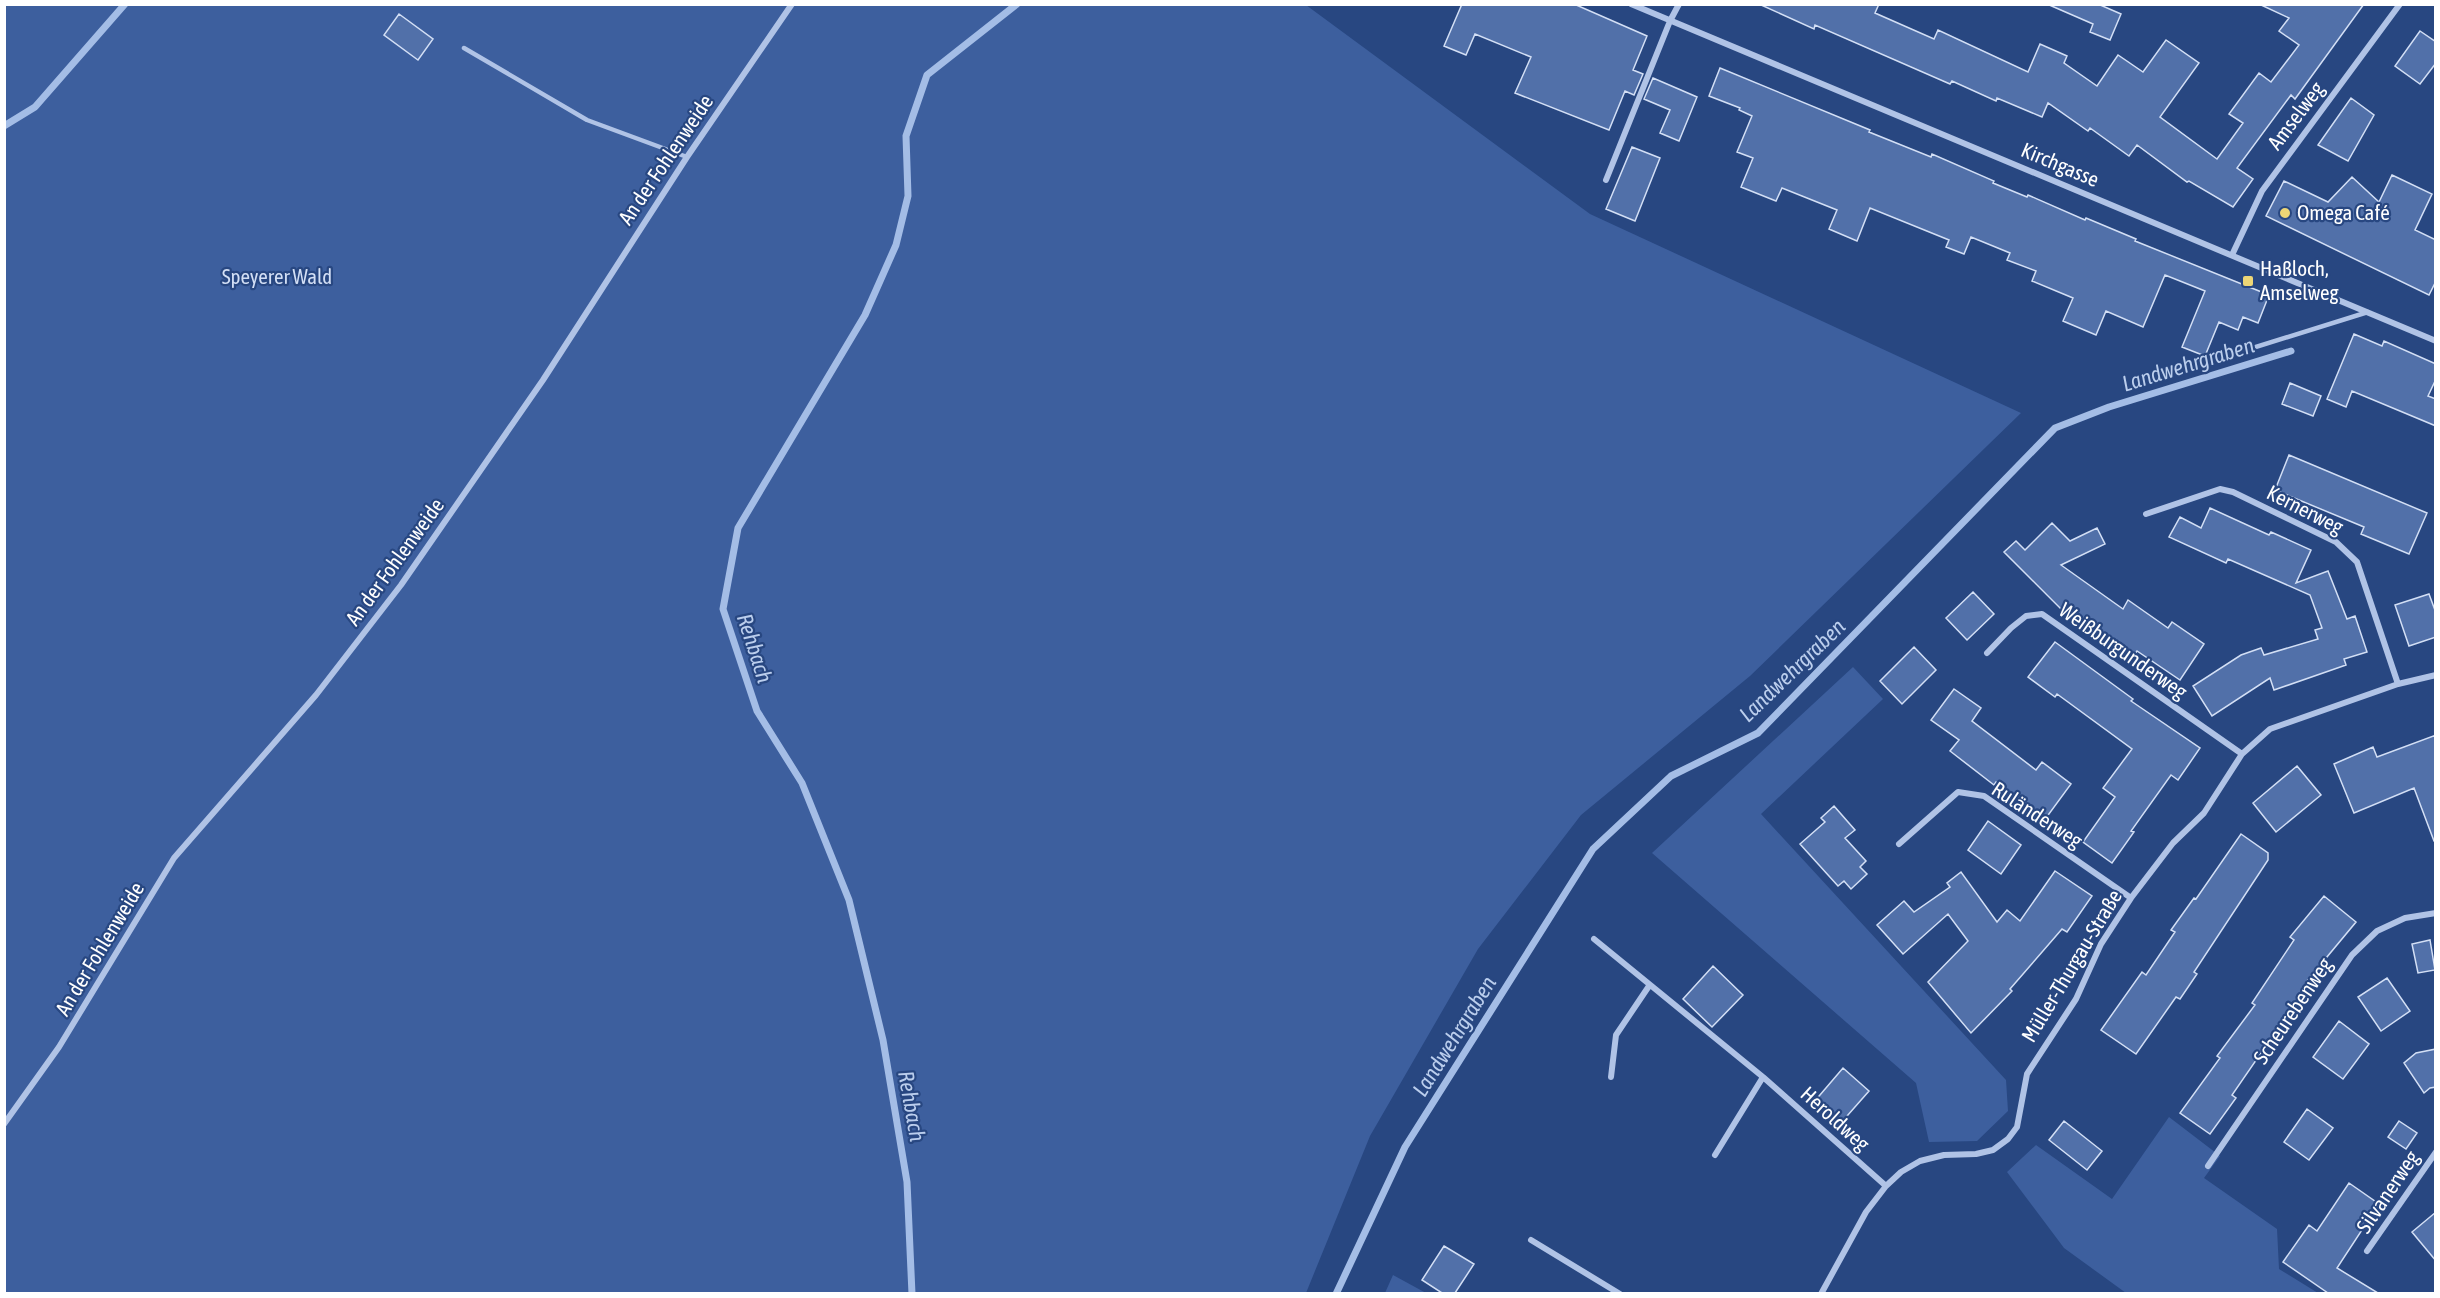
<svg xmlns="http://www.w3.org/2000/svg" width="2440" height="1298" viewBox="0 0 2440 1298" font-family="'Asap Condensed',sans-serif">
<style>
.green{fill:#3d5f9e}
.lines{fill:none;stroke-linecap:round;stroke-linejoin:round}
.stream{stroke:#a4bde6;stroke-width:7}
.building{fill:#5170a9;stroke:#d3dff5;stroke-width:1.5}
.lane{stroke:#b0c3e6;stroke-width:4.5}
.street{stroke:#b0c3e6;stroke-width:6}
.poi-dot{fill:#edd676;stroke:#284781;stroke-width:2}
.labels{text-anchor:middle;stroke-width:4.5;stroke-linejoin:round;paint-order:stroke}
.street-label{font-size:21px;fill:#fff;stroke:#284781}
.poi-label{font-size:21px;fill:#fff;stroke:#284781;text-anchor:start}
.park-label{font-size:21px;fill:#d3dff5;stroke:#284781}
.water-label{font-size:22px;font-style:italic;fill:#bbceed;stroke:#284781}
</style>
<rect width="100%" height="100%" fill="#284781"/>
<!-- green -->
<path class="green" d="M5,5H1306L1590,214L2021,413L1750,676L1581,815L1478,949L1370,1136L1306,1293L5,1294Z
M1853,667L1883,699L1761,814L2006,1080L2008,1111L1977,1141L1929,1142L1916,1083L1652,853Z
M2169,1117L2220,1156L2204,1178L2277,1229L2279,1269L2318,1293H2126L2064,1248L2007,1172L2036,1145L2112,1199Z
M1393,1275L1426,1293H1385Z"/>
<g class="lines">
<!-- stream -->
<path class="stream" d="M4,126L35,107L125,4
M912,1294L907,1182L883,1040L849,900L802,783L757,711L723,609L738,528L865,315L896,245L908,196L906,136L927,75L1017,4
M1336,1294L1405,1147L1593,849L1671,776L1758,733L2055,428L2109,407L2291,351"/>
</g>
<!-- building -->
<path class="building" d="M1462,4H1574L1647,36L1633,70L1643,74L1634,95L1625,91L1609,130L1515,93L1531,57L1475,34L1466,55L1444,46Z
M1759,4H1879L1875,13L1934,39L1938,30L2028,72L2040,44L2067,56L2064,63L2097,86L2118,55L2143,72L2166,40L2199,63L2160,117L2217,159L2243,123L2229,114L2259,73L2271,82L2299,45L2279,31L2289,18L2259,4H2364L2295,99L2291,95L2237,168L2253,179L2233,207L2189,181L2187,182L2137,145L2129,156L2090,128L2088,131L2048,103L2042,117L1997,98L1996,101L1952,81L1950,84L1815,25L1814,29Z
M2047,4H2098L2121,14L2110,40L2090,32L2093,24Z
M399,14L433,39L418,60L384,35Z
M2420,31L2436,42V63L2420,84L2395,66Z
M1720,68L1870,130L1869,132L1931,157L1932,154L1994,181L1993,183L2027,197L2028,195L2085,220L2086,218L2136,239L2135,241L2269,295L2258,323L2243,317L2238,330L2219,322L2205,356L2182,347L2205,291L2165,275L2143,327L2106,311L2096,335L2063,321L2073,298L2032,281L2036,271L2007,260L2010,253L1971,237L1964,254L1946,247L1949,240L1870,208L1857,241L1829,229L1837,210L1782,188L1776,201L1741,187L1753,158L1737,152L1752,116L1739,110L1740,108L1709,96Z
M1653,78L1697,97L1679,141L1660,133L1670,110L1644,99Z
M2351,98L2374,115L2348,161L2318,145Z
M1632,147L1660,158L1635,221L1606,209Z
M2392,175L2432,194L2415,230L2436,240V281L2429,295L2266,216L2284,181L2328,202L2352,177L2379,202Z
M2354,334L2382,346L2384,341L2436,364V379L2428,396L2436,399V426L2352,391L2346,407L2327,399Z
M2290,383L2321,396L2313,416L2282,404Z
M2289,455L2427,513L2409,554L2361,534L2364,527L2275,490Z
M2210,508L2269,535L2271,532L2311,550L2296,583L2328,571L2347,619L2355,616L2367,652L2344,659L2346,665L2274,690L2270,678L2212,716L2193,686L2241,655L2261,648L2264,655L2318,639L2315,630L2322,628L2310,595L2228,559L2226,563L2169,537L2180,517L2201,528Z
M2052,523L2070,541L2097,528L2105,544L2061,565L2123,609L2128,600L2168,628L2172,622L2204,644L2180,680L2137,651L2133,657L2061,609L2004,552L2016,541L2025,550Z
M1973,592L1994,614L1967,640L1946,618Z
M2429,594L2436,613V637L2409,646L2395,605Z
M2055,642L2133,699L2131,701L2200,748L2178,780L2171,775L2131,831L2134,832L2112,863L2083,842L2115,797L2103,788L2132,749L2057,694L2055,697L2028,677Z
M1914,647L1936,670L1902,704L1880,681Z
M1954,689L1981,708L1972,721L2036,770L2042,762L2071,784L2046,818L1996,782L1994,785L1950,751L1959,740L1931,720Z
M2436,735V841H2434L2414,788L2354,813L2334,764L2373,747L2377,757Z
M2297,766L2321,795L2276,832L2253,803Z
M1834,806L1855,830L1845,838L1866,861L1860,867L1867,874L1851,889L1844,881L1838,886L1800,844L1825,822L1821,818Z
M1988,821L2021,845L2001,874L1968,850Z
M2241,834L2268,853V860L2194,972L2197,974L2180,999L2176,997L2136,1054L2101,1030L2142,972L2146,975L2175,932L2171,930L2194,898L2196,899Z
M2055,871L2092,896L2067,932L2062,929L2010,989L2012,991L1971,1033L1928,982L1968,941L1948,914L1903,954L1877,925L1904,901L1914,912L1950,887L1947,883L1961,872L1997,922L2007,910L2020,921Z
M2324,896L2356,922L2307,981L2310,982L2232,1095L2236,1098L2210,1134L2180,1113L2220,1058L2217,1056L2255,1005L2252,1003L2294,940L2290,937Z
M2430,940L2435,970L2418,973L2412,944Z
M1713,966L1743,995L1712,1027L1683,999Z
M2387,978L2410,1011L2381,1031L2358,997Z
M2339,1021L2369,1044L2343,1079L2313,1057Z
M2436,1049V1087L2430,1088L2424,1093L2404,1063L2416,1053Z
M1843,1068L1869,1091L1840,1124L1814,1102Z
M2307,1109L2333,1128L2309,1160L2284,1142Z
M2064,1121L2102,1151L2087,1170L2049,1140Z
M2399,1121L2417,1133L2406,1149L2388,1137Z
M2349,1183L2379,1204L2337,1268L2378,1293H2328L2283,1262L2309,1225L2317,1231Z
M2436,1212V1261L2412,1232Z
M1444,1246L1474,1264L1455,1293H1442L1422,1280Z"/>
<g class="lines">
<!-- lane -->
<path class="lane" d="M464,48L587,120L687,157
M2195,366L2368,312"/>
<!-- street -->
<path class="street" d="M1631,4L2436,341
M1606,180L1670,21L1679,4
M2232,255L2262,191L2400,4
M2146,514L2220,489L2233,492L2336,542L2357,562L2398,684
M1987,653L2011,628L2026,616L2042,614L2242,754
M1899,844L1958,792L1984,796L2131,898
M1594,939L1763,1077L1886,1186
M1611,1077L1616,1035L1649,986
M4,1124L59,1047L174,858L316,695L401,585L543,380L687,157L792,4
M1715,1155L1763,1077
M2208,1166L2352,955L2377,931L2405,918L2436,913
M1531,1240L1620,1294
M2367,1251L2436,1152
M1821,1294L1866,1212L1886,1186L1901,1172L1920,1161L1944,1155L1976,1154L1993,1150L2008,1139L2017,1127L2027,1074L2076,999L2101,944L2131,898L2173,843L2204,813L2242,754L2270,729L2398,684L2436,675"/>
</g>
<!-- markers -->
<g class="poi-dot">
<circle cx="2285" cy="213" r="6"/>
<rect x="2242" y="275" width="12" height="12" rx="3"/>
</g>
<g class="labels">
<!-- street labels -->
<g class="street-label">
<text transform="translate(2296 116) rotate(-53)" y="7">Amselweg</text>
<text transform="translate(666 160) rotate(-56)" y="7">An der Fohlenweide</text>
<text transform="translate(2060 165) rotate(23)" y="7">Kirchgasse</text>
<text transform="translate(2305 510) rotate(27)" y="7">Kernerweg</text>
<text transform="translate(395 562) rotate(-54)" y="7">An der Fohlenweide</text>
<text transform="translate(2123 651) rotate(35)" y="7">Weißburgunderweg</text>
<text transform="translate(2037 815) rotate(33)" y="7">Ruländerweg</text>
<text transform="translate(100 949) rotate(-59)" y="7">An der Fohlenweide</text>
<text transform="translate(2072 966) rotate(-59)" y="7">Müller-Thurgau-Straße</text>
<text transform="translate(2293 1011) rotate(-56)" y="7">Scheurebenweg</text>
<text transform="translate(1835 1119) rotate(42)" y="7">Heroldweg</text>
<text transform="translate(2388 1192) rotate(-56)" y="7">Silvanerweg</text>
</g>
<!-- poi labels -->
<g class="poi-label">
<text x="2297" y="220">Omega Café</text>
<text x="2260" y="276">Haßloch,<tspan x="2260" dy="24">Amselweg</tspan></text>
</g>
<!-- park labels -->
<g class="park-label">
<text x="277" y="284">Speyerer Wald</text>
</g>
<!-- water labels -->
<g class="water-label">
<text transform="translate(2188 364) rotate(-17)" y="8">Landwehrgraben</text>
<text transform="translate(755 648) rotate(72)" y="8">Rehbach</text>
<text transform="translate(1792 670) rotate(-44)" y="8">Landwehrgraben</text>
<text transform="translate(1454 1036) rotate(-58)" y="8">Landwehrgraben</text>
<text transform="translate(912 1106) rotate(80)" y="8">Rehbach</text>
</g>
</g>
<!-- border -->
<rect width="2440" height="1298" fill="none" stroke="#ffffff" stroke-width="12"/>
</svg>
